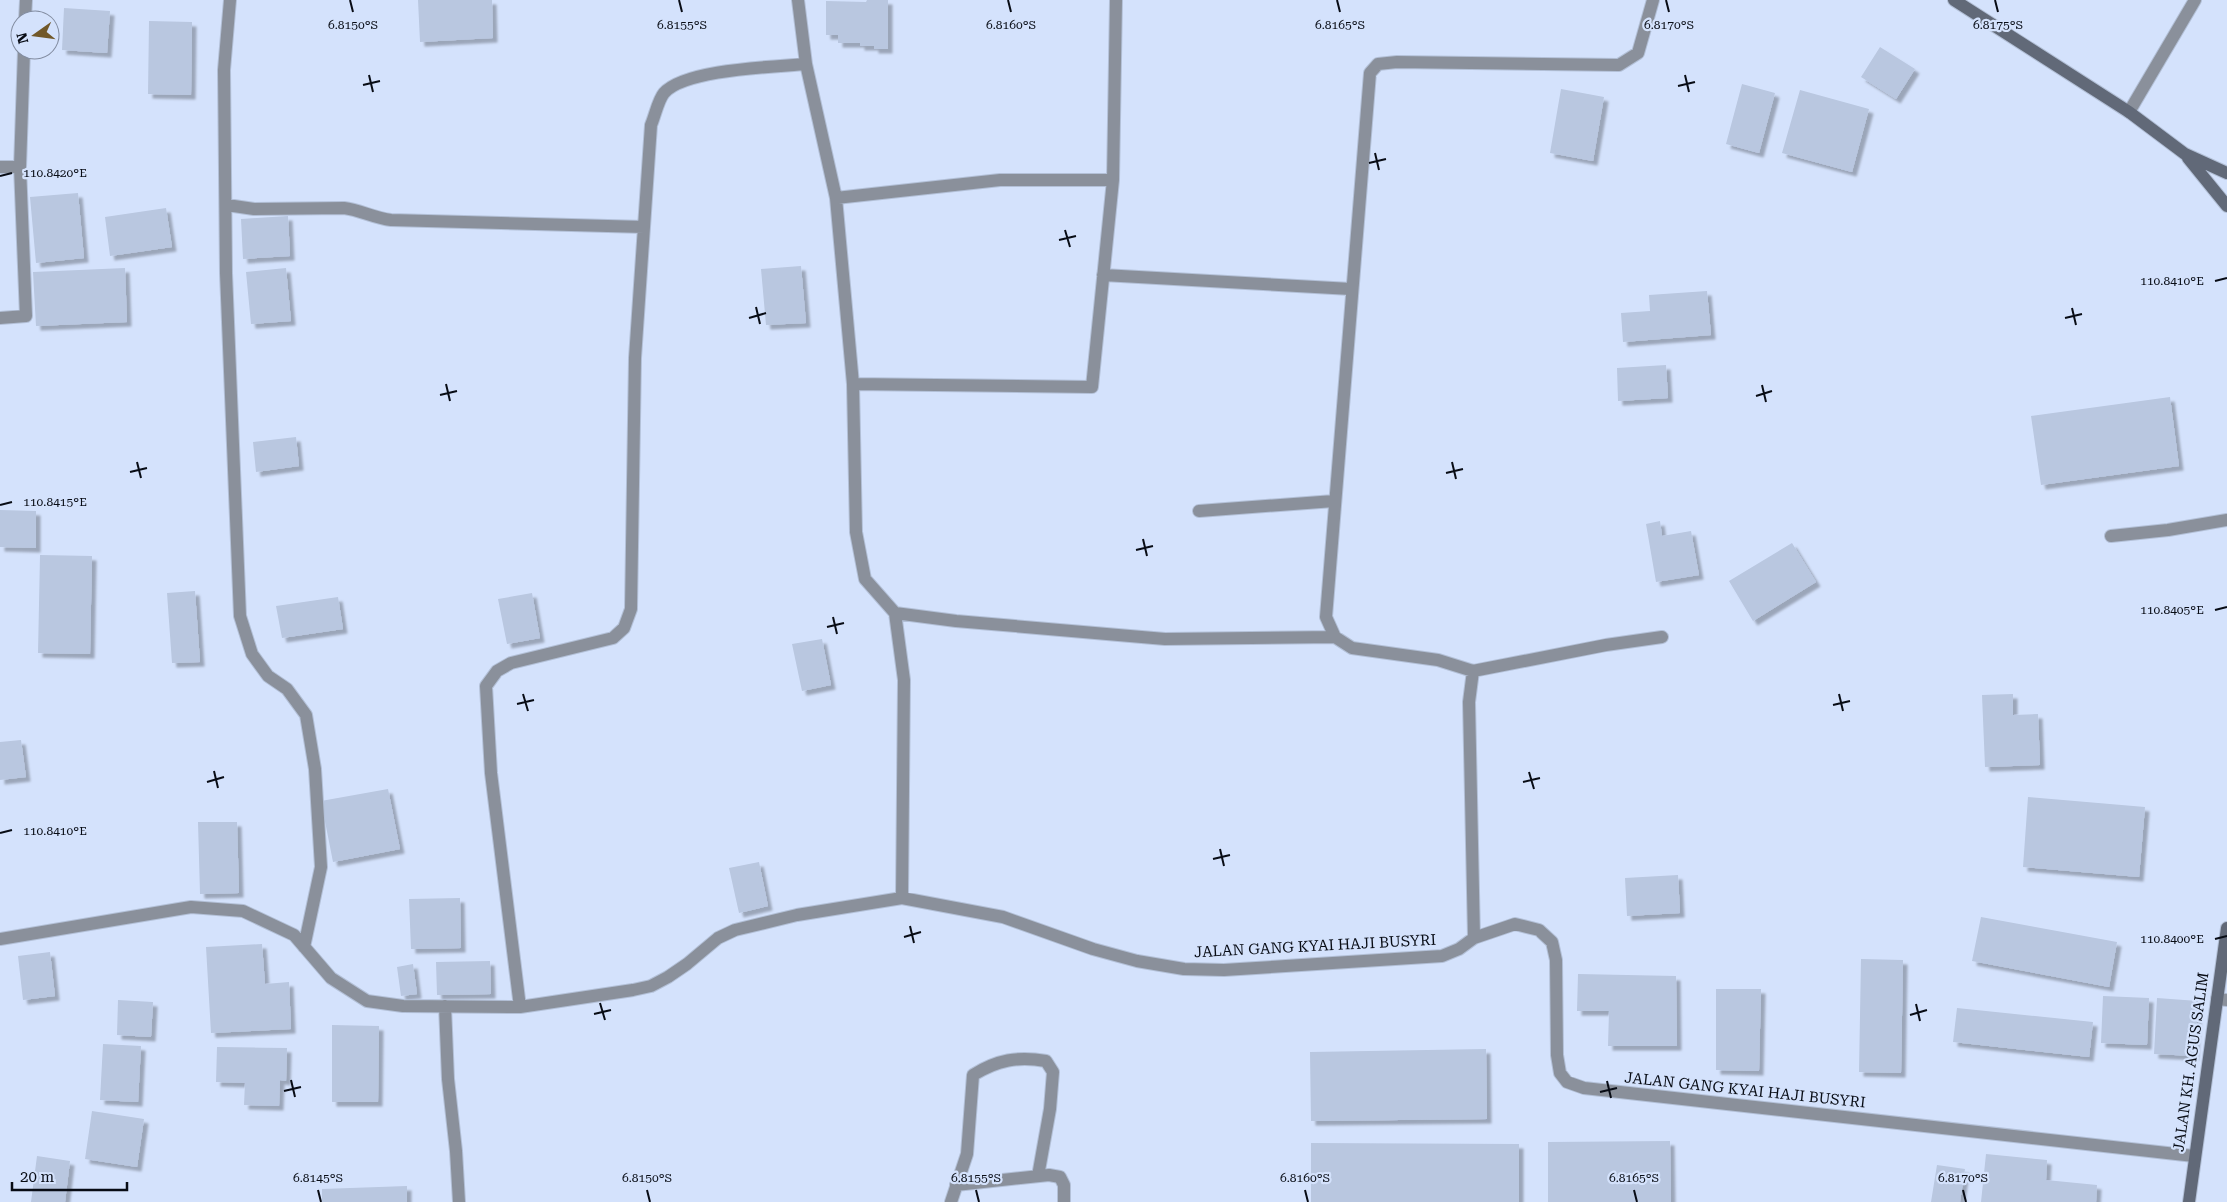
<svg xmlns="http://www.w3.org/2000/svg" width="2227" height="1202" viewBox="0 0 2227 1202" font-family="'Roboto Serif',serif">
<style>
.building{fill:#b9c7e0;filter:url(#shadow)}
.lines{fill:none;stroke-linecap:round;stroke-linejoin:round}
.lane-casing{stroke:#b3c0d7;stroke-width:14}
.street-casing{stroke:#b3c0d7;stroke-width:14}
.secondary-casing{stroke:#b3c0d7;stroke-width:14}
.lane{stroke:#8a909b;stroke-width:12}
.street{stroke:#8a909b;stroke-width:12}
.secondary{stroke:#616978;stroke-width:12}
.ticks{fill:none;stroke:#080c15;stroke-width:2}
.labels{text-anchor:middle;stroke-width:4.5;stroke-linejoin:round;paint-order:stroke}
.street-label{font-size:15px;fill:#080c15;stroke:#d4e2fc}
.ticks-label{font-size:12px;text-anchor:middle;fill:#080c15;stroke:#d4e2fc;stroke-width:4.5;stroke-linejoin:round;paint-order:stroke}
</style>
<defs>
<filter id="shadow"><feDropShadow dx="4.5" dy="4.5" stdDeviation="1" flood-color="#0004"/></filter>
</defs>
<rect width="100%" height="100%" fill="#d4e2fc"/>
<!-- building -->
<path class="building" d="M418,0H492L493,38L420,42Z
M867,0H888V49H874V46H860V43H838V35H826V1L866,2Z
M64,8L110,11L107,53L62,50Z
M149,21L192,22L191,95L148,94Z
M1880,47L1915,69L1896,99L1861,77Z
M1742,84L1775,93L1759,153L1726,144Z
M1561,89L1604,97L1593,161L1550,153Z
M1800,90L1869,109L1852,172L1782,153Z
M78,193L84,258L36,263L30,197Z
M166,208L172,247L110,256L105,217Z
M288,216L290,256L243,259L241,219Z
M801,266L806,323L766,325L761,269Z
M125,268L127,322L36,326L33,272Z
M286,268L291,321L251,324L246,272Z
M1707,291L1711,335L1623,342L1621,313L1650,311L1649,295Z
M1666,365L1668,398L1618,401L1617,368Z
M2170,397L2179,466L2041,485L2031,416Z
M296,437L299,466L256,472L253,442Z
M0,510L36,511V548L0,547Z
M1660,521L1662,536L1691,531L1699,575L1656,582L1646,524Z
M1792,543L1816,582L1753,621L1729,581Z
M40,555L92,556L90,654L38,653Z
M195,591L200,662L172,663L167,593Z
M532,593L540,638L507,644L498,599Z
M338,597L343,629L282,638L276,606Z
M822,639L831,685L802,691L792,644Z
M2013,694V715L2038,714L2040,765L1985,767L1982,695Z
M21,740L26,777L0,780V742Z
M388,789L400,849L333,862L321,801Z
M2028,797L2145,807L2139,877L2023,867Z
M198,822H237L239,893L200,894Z
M759,862L768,906L739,913L729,868Z
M1678,875L1680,913L1627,916L1625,878Z
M460,898L461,948L411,949L409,899Z
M1981,917L2117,942L2109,987L1972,961Z
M262,944L265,984L289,982L291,1029L211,1033L206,947Z
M50,952L55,996L23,1000L18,956Z
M1861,959L1903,960L1901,1073L1859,1072Z
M490,961L491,994L437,995L436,962Z
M413,964L417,994L401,996L397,967Z
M1578,974L1676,976L1677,1046H1608L1609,1011H1577Z
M1716,989H1761L1759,1071L1716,1070Z
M2103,996L2149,998L2147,1045L2101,1043Z
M2157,998L2198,1001L2194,1056L2154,1054Z
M118,1000L153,1002L151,1037L117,1035Z
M1957,1008L2093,1022L2089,1057L1953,1042Z
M332,1025L379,1026L378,1102H332Z
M103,1044L141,1046L138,1102L100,1100Z
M217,1047L287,1048L286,1081L280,1080L279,1106L244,1105L245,1083L216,1082Z
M1486,1049L1487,1119L1311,1121L1310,1052Z
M92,1111L144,1119L137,1167L85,1159Z
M1670,1141L1671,1202H1548V1142Z
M1311,1143L1519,1144V1202H1311Z
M1986,1154L2047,1160L2046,1180L2097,1185L2096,1202H1981Z
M37,1156L70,1161L65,1202H31Z
M1937,1165L1965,1169L1960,1202H1931Z
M407,1186V1202H322V1189Z"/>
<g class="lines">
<!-- lane casing -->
<g class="lane-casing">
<path id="lane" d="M2217,999L2227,1000
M956,1185L1049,1175L1060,1177L1064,1185V1202
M951,1202L967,1154L973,1075C997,1060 1018,1056 1046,1061L1053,1072L1050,1109L1038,1176"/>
</g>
<!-- street casing -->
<g class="street-casing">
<path id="street" d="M230,0L224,70L226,273L240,616L252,654L268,676L287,689L306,715L315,769L321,867L304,947
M25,20L26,0
M806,64L836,198L853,384L856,532L865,579L895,613L904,680L902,898
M2129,112L2195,0
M0,167H20
M1113,180L1116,0
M836,198L1000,180H1113L1092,387L853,384
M227,205L254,209L344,208C360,210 374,218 391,220L644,227
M1103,275L1351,289
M0,318L26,316L20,167L24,50
M1199,511L1334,501
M2111,536L2168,530L2227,520
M895,613L956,621L1165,639L1335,637
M1473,671L1606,645L1662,637
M1474,938L1469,702L1473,671L1438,660L1352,648L1335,637L1326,617L1370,73L1378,64L1397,62L1619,65L1638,53L1653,0
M0,939L191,907L243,911L294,935L331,978L367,1001L403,1006L520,1007L633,990L651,986L668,977L687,964L718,938L735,930L797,915L902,898L1003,917L1093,949L1137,961L1184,969L1224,970L1442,956L1459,949L1474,938L1515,924L1539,930L1552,942L1556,960L1557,1055L1560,1073L1567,1082L1584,1088L2194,1156
M445,1006L448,1079L456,1151L459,1202
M520,1007L491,773L486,686L497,671L511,663L613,638L624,628L631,609L635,358L651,125C655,116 658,100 664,93C685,69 774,67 806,64L798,0"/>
</g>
<!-- secondary casing -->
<g class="secondary-casing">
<path id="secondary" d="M1954,0L2129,112L2185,154L2227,173
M2188,158L2227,206
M2189,1202L2227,928"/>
</g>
<!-- lane -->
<use href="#lane" class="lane"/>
<!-- street -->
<use href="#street" class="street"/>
<!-- secondary -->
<use href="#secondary" class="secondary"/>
</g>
<!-- ticks -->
<path class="ticks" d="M350,0L353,12M679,0L682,12M1008,0L1011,12M1337,0L1340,12M1666,0L1669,12M1995,0L1998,12M369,75L373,92M1685,75L1689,92M363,85L380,81M1678,86L1695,82M1375,153L1379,170M1369,163L1386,159M0,176L12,173M1065,230L1070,247M1059,240L1076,236M2215,281L2227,278M756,307L760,324M2072,308L2076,325M749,318L766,313M2065,318L2082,314M446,384L450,401M1762,385L1766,402M440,395L457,391M1756,396L1772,391M137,462L141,478M1452,462L1456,479M130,472L147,468M1446,473L1463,469M0,505L12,502M1143,539L1147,556M1136,550L1153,546M2215,610L2227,607M833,617L837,634M827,627L844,623M523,694L528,711M1839,694L1843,711M517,704L534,700M1833,705L1850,701M214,771L218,788M1529,772L1534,789M207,782L224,777M1523,782L1540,778M0,833L12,830M1220,849L1224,866M1213,859L1230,855M910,926L914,943M904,937L921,932M2215,939L2227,936M600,1003L605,1020M1916,1004L1920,1021M594,1014L611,1010M1910,1015L1927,1010M291,1080L295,1097M1607,1081L1611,1098M284,1091L301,1087M1600,1092L1617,1088M318,1190L321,1202M647,1190L650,1202M976,1190L979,1202M1305,1190L1308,1202M1634,1190L1637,1202M1963,1190L1966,1202"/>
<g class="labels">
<!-- street labels -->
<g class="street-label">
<text transform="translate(1315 946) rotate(-3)" y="5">JALAN GANG KYAI HAJI BUSYRI</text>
<text transform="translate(2191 1062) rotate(-82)" y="5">JALAN KH. AGUS SALIM</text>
<text transform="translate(1745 1090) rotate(6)" y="5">JALAN GANG KYAI HAJI BUSYRI</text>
</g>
</g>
<g class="ticks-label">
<text x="1998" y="29">6.8175°S</text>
<text x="353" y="29">6.8150°S</text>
<text x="682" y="29">6.8155°S</text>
<text x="1011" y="29">6.8160°S</text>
<text x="1340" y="29">6.8165°S</text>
<text x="1669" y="29">6.8170°S</text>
<text x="55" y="177">110.8420°E</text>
<text x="2172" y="285">110.8410°E</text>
<text x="55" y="506">110.8415°E</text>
<text x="2172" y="614">110.8405°E</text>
<text x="55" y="835">110.8410°E</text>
<text x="2172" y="943">110.8400°E</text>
<text x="318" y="1182">6.8145°S</text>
<text x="647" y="1182">6.8150°S</text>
<text x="976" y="1182">6.8155°S</text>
<text x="1305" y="1182">6.8160°S</text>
<text x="1634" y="1182">6.8165°S</text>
<text x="1963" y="1182">6.8170°S</text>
</g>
<!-- north arrow -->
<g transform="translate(35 35) rotate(256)"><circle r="24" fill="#d4e2fc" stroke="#828ca0"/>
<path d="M0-4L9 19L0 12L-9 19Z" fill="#715829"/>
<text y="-8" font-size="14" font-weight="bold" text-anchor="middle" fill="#080c15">N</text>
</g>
<!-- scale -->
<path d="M12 1182v8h115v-8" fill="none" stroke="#080c15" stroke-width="2.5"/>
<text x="20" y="1182" font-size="15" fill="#080c15" stroke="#d4e2fc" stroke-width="4" paint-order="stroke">20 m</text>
</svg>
